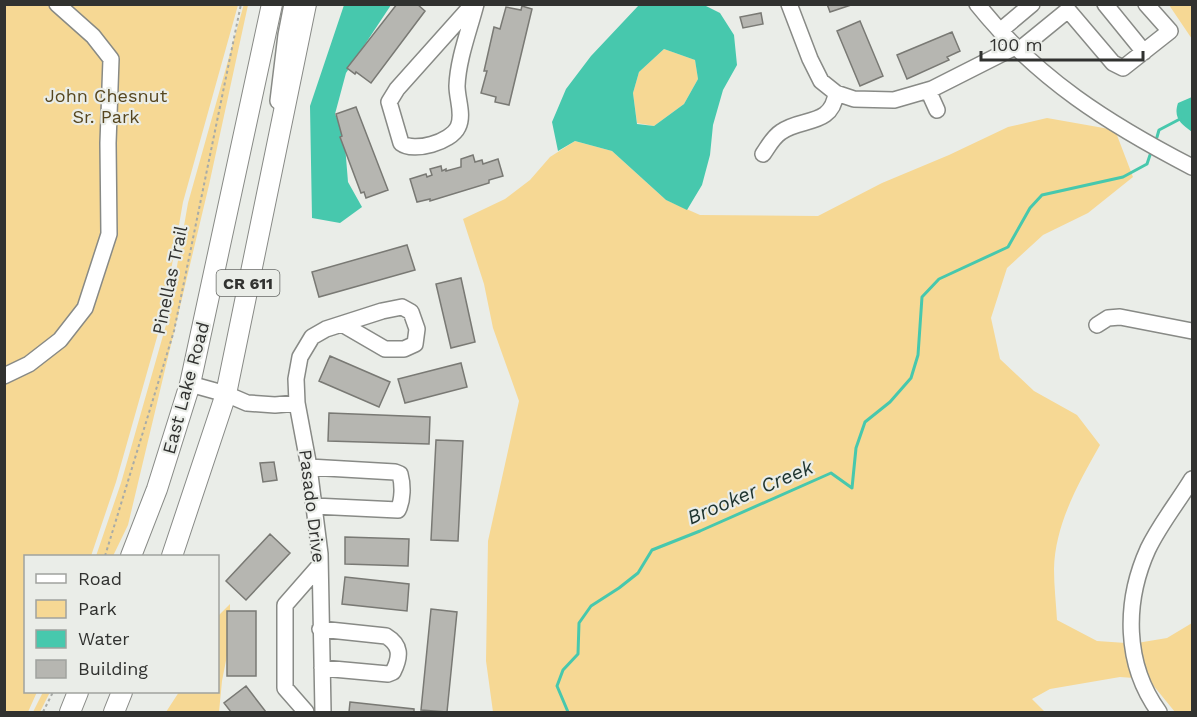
<svg xmlns="http://www.w3.org/2000/svg" width="1197" height="717" viewBox="0 0 1197 717" font-family="'Work Sans',sans-serif">
<style>
.green{fill:#f6d894}
.water{fill:#47c8ad;fill-rule:evenodd}
.lines{fill:none;stroke-linecap:round;stroke-linejoin:round}
.stream{stroke:#47c8ad;stroke-width:3}
.building{fill:#b6b6b1;stroke:#797974;stroke-width:1.5}
.minor-casing{stroke:#888a86;stroke-width:18}
.major-casing{stroke:#888a86;stroke-width:22}
.path{stroke:#a8aba7;stroke-width:2;stroke-dasharray:3 3;stroke-linecap:butt}
.minor{stroke:#fff;stroke-width:15}
.major{stroke:#fff;stroke-width:20}
.labels{text-anchor:middle;stroke-width:4.5;stroke-linejoin:round;paint-order:stroke}
.shield{fill:#eaede8;stroke:#686a67;stroke-width:1.5}
.shield-label{font-size:16px;font-weight:bold;fill:#313230}
.park-label{font-size:18px;fill:#56461f;stroke:#eaede8}
.street-label{font-size:18px;fill:#313230;stroke:#eaede8}
.water-label{font-size:20px;font-style:italic;fill:#1d332e;stroke:#eaede8}
</style>
<rect width="100%" height="100%" fill="#eaede8"/>
<!-- green -->
<path class="green" d="M244,4L248,5L209,185L128,525L113,556H96L121,483L168,318L188,203Z
M4,5H238L183,202L163,316L116,482L91,556H26V692H37L28,712H4Z
M1169,5H1192V39Z
M664,49L695,60L698,79L684,104L654,126L637,123L633,93L639,72Z
M1047,118L1115,130L1133,177L1088,213L1043,235L1007,268L991,318L1000,359L1034,391L1077,415L1100,445C1079,482 1055,524 1054,569C1054,586 1056,603 1057,620L1097,641L1126,643L1134,678L1120,677L1050,689L1032,699L1045,712H493L486,661L488,541L519,401L493,328L484,284L463,219L505,199L530,180L550,157L575,141L612,151L666,200L700,215L818,216L882,183L949,155L1008,127Z
M230,604V640L222,681L219,712H166L179,692H218V616Z
M1192,623V712H1175L1148,679L1137,643L1167,638Z
M43,692H50L40,712H33Z"/>
<!-- water -->
<path class="water" d="M344,5H391L346,73L335,114L344,133L348,182L362,207L340,223L312,218L310,106Z
M639,5H704L720,13L734,35L737,65L723,90L713,125L710,155L702,185L687,210L666,200L612,151L575,141L558,151L552,122L566,89L591,56ZM664,49L695,60L698,79L684,104L654,126L637,124L633,93L639,72Z
M1192,97V132C1181,124 1173,118 1178,103Z"/>
<g class="lines">
<!-- stream -->
<path class="stream" d="M1157,137L1159,130L1180,119
M568,712L557,686L563,670L578,654L579,623L591,606L619,588L638,573L652,550L700,531L831,473L852,488L856,448L865,422L890,402L911,378L918,355L922,297L939,279L1008,247L1030,208L1042,195L1123,177L1147,164L1150,155"/>
</g>
<!-- building -->
<path class="building" d="M397,4H417L425,11L371,83L356,72L355,74L347,68Z
M827,4H854L830,12Z
M522,6L532,9L509,105L495,102L496,97L481,93L487,71H484L494,27L500,29L506,7L521,10Z
M761,13L763,24L743,28L740,17Z
M860,21L883,76L860,86L837,31Z
M952,32L960,51L947,57L949,60L907,79L897,55Z
M356,107L388,190L366,198L364,192L361,193L340,137L342,136L336,114Z
M473,155L475,162L482,160L483,164L498,159L503,176L489,180V183L430,201V199L417,202L410,179L426,174L427,177L432,175L430,169L441,166L442,171L446,169V171L461,167V159Z
M407,245L415,270L319,297L312,272Z
M461,278L475,342L451,348L436,284Z
M330,356L390,382L379,407L319,381Z
M461,363L467,387L405,403L398,379Z
M329,413L430,417L429,444L328,441Z
M436,440L463,441L458,541L431,540Z
M274,462L277,480L263,482L260,463Z
M270,534L290,553L246,600L226,581Z
M345,537L409,539L408,566L345,564Z
M345,577L409,584L407,611L342,604Z
M431,609L457,612L447,712L421,710Z
M227,611H256V676H227Z
M246,686L266,712H231L224,703Z
M350,702L414,709V712H349Z"/>
<g class="lines">
<!-- minor casing -->
<g class="minor-casing">
<path id="minor" d="M473,4L397,89L389,102L401,143C414,153 451,142 458,127C464,115 457,99 457,86C458,59 469,31 476,4
M789,4L810,59L821,81L836,93L854,99L894,100L932,89L1015,47
M977,4C1037,79 1109,124 1192,167
M1105,4L1144,52
M1000,31L1032,4
M1019,50L1068,10L1113,63L1123,68L1170,31L1146,4
M928,90L937,110
M278,101L286,35L292,4
M763,154C768,147 773,137 781,132C801,117 832,127 836,93
M1097,325L1108,318L1120,317L1192,331
M4,376L29,364L60,340L85,308L109,234L108,143L111,59L93,36L57,4
M190,384L226,394L247,403L275,405L297,403
M309,467L395,472L400,474C403,485 403,500 398,510L314,506
M320,629L386,636C401,645 401,656 393,672L388,674L322,668
M306,712L285,688V605L320,565
M323,712L320,554L309,467L297,403L296,379L300,357L312,337L326,329L382,311L402,307L411,312L417,329L415,344L404,349H385L342,324
M1159,712C1124,664 1124,602 1148,549C1160,524 1178,502 1192,479"/>
</g>
<!-- major casing -->
<g class="major-casing">
<path id="major" d="M131,556L157,489L190,384L272,4
M172,556L226,394L306,4
M70,712L78,692
M114,712L122,692"/>
</g>
<!-- path -->
<path class="path" d="M105,556L174,331L241,4
M43,712L53,692"/>
<!-- minor -->
<use href="#minor" class="minor"/>
<!-- major -->
<use href="#major" class="major"/>
</g>
<g class="labels">
<!-- shield labels -->
<rect class="shield" x="216.5" y="270" width="63" height="26" rx="4.5"/>
<g class="shield-label">
<text x="248" y="289">CR 611</text>
</g>
<!-- park labels -->
<g class="park-label">
<text x="106" y="102">John Chesnut<tspan x="106" dy="21">Sr. Park</tspan></text>
</g>
<!-- street labels -->
<g class="street-label">
<text transform="translate(170 280) rotate(-78)" y="6">Pinellas Trail</text>
<text transform="translate(186 388) rotate(-75)" y="6">East Lake Road</text>
<text transform="translate(312 506) rotate(83)" y="6">Pasado Drive</text>
</g>
<!-- water labels -->
<g class="water-label">
<text transform="translate(750 492) rotate(-23)" y="7">Brooker Creek</text>
</g>
</g>
<!-- border -->
<rect width="1197" height="717" fill="none" stroke="#313230" stroke-width="12"/>
<!-- legend -->
<rect x="24" y="555" width="195" height="138" fill="#eaede8" stroke="#a0a29e" stroke-width="1.5"/>
<rect x="36" y="574" width="30" height="9" fill="#ffffff" stroke="#a0a29e" stroke-width="1.5"/>
<text x="78" y="585" font-size="18" fill="#313230">Road</text>
<rect x="36" y="600" width="30" height="18" fill="#f6d894" stroke="#a0a29e" stroke-width="1.5"/>
<text x="78" y="615" font-size="18" fill="#313230">Park</text>
<rect x="36" y="630" width="30" height="18" fill="#47c8ad" stroke="#a0a29e" stroke-width="1.5"/>
<text x="78" y="645" font-size="18" fill="#313230">Water</text>
<rect x="36" y="660" width="30" height="18" fill="#b6b6b1" stroke="#a0a29e" stroke-width="1.5"/>
<text x="78" y="675" font-size="18" fill="#313230">Building</text>
<!-- scale -->
<path d="M981 51v9h162v-9" fill="none" stroke="#313230" stroke-width="3"/>
<text x="990" y="51" font-size="18" fill="#313230" stroke="#eaede8" stroke-width="4.5" paint-order="stroke">100 m</text>
</svg>
